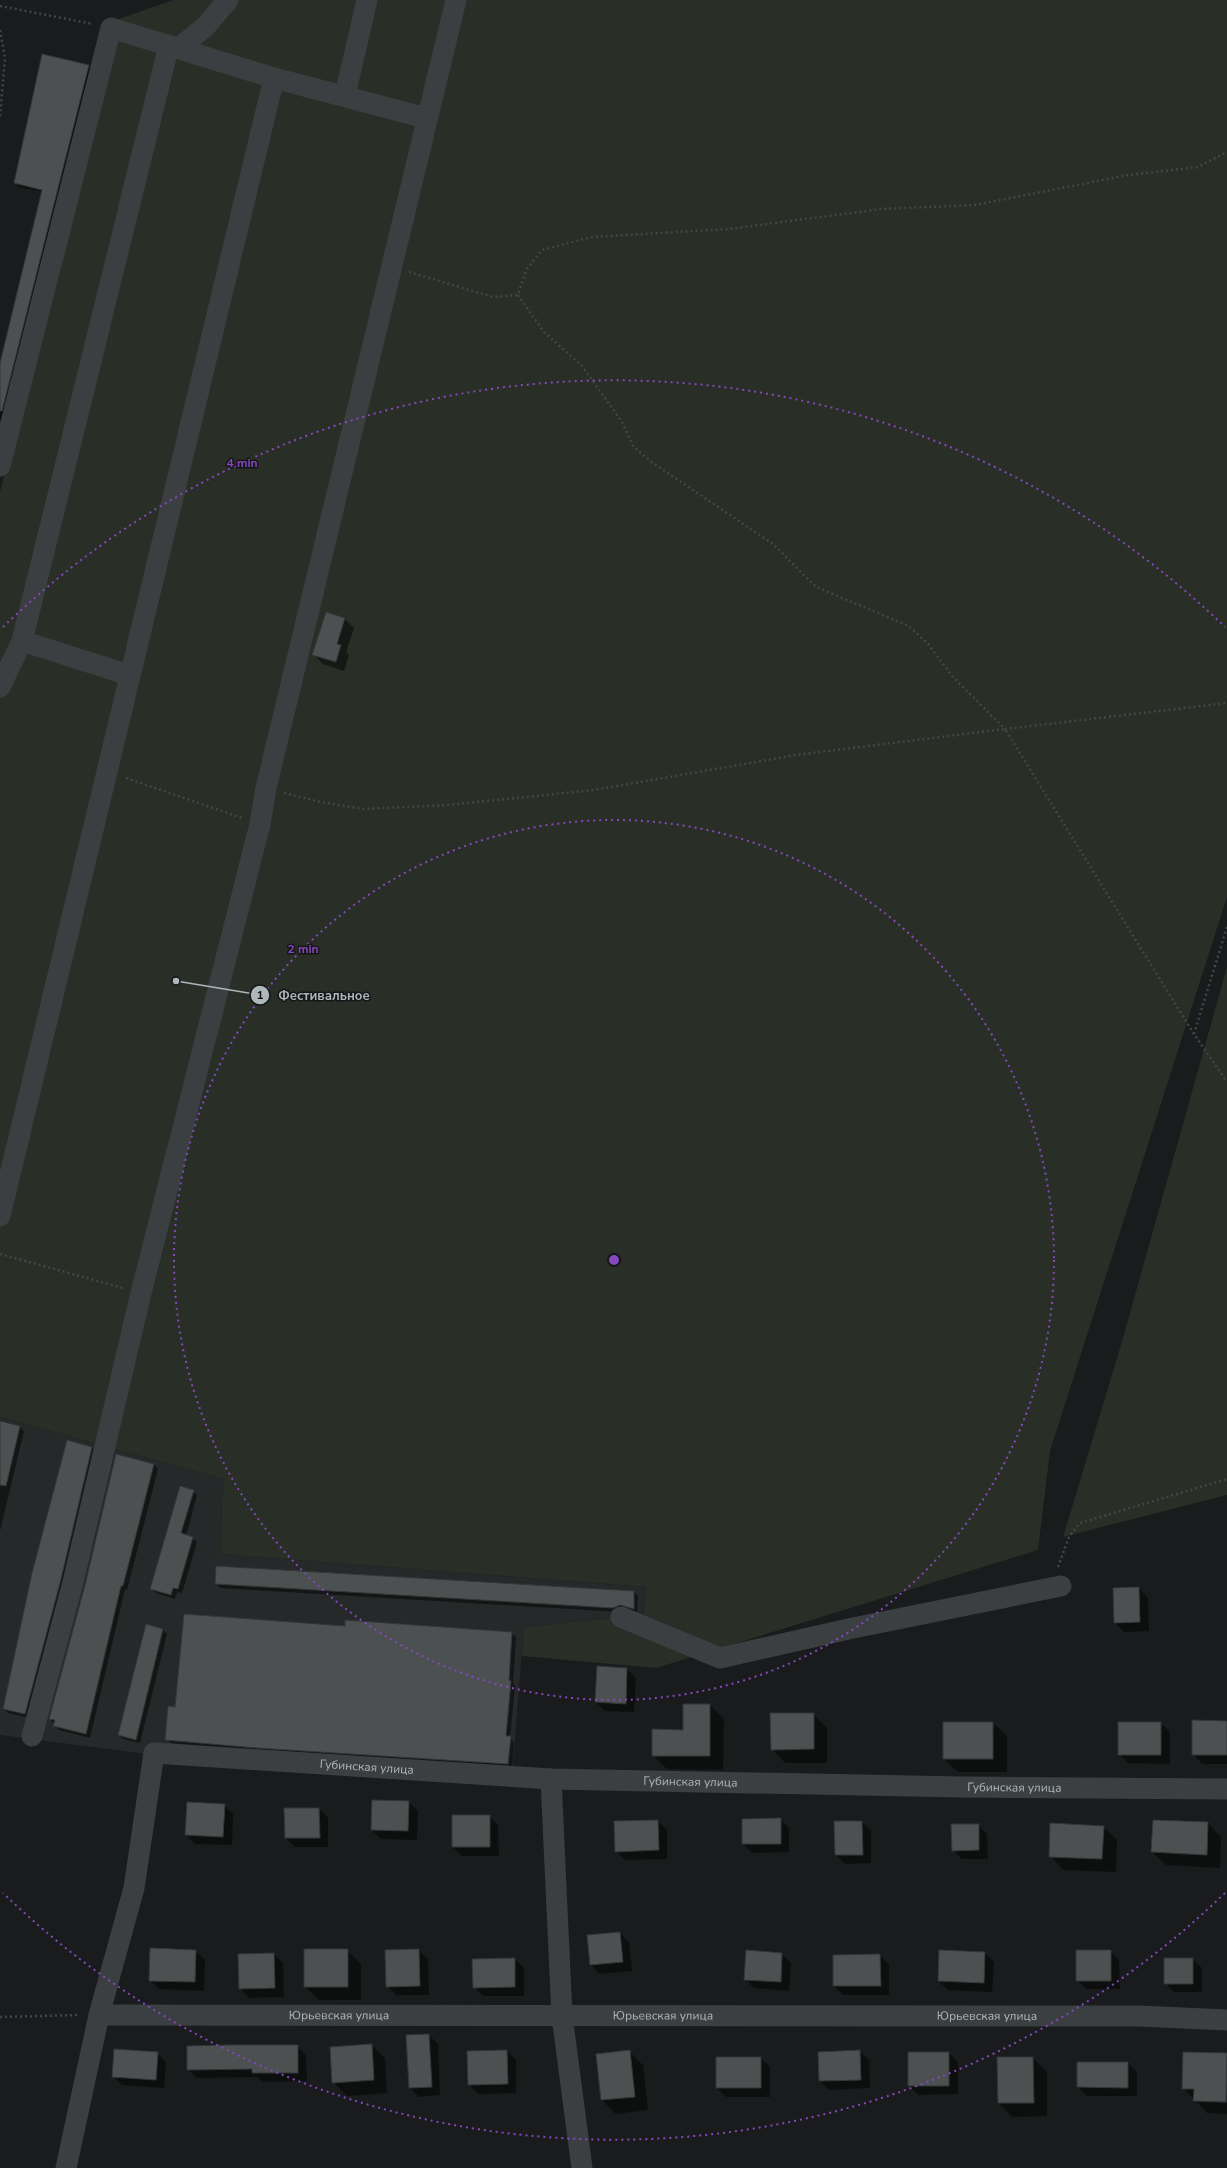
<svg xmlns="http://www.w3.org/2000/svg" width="1227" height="2168" viewBox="0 0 1227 2168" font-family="'Nunito Sans',sans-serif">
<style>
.built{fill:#262829}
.green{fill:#292e27}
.shadow{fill:#0007}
.building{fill:#4c5051;stroke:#353638}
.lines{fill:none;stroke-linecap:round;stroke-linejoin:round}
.path{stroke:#424648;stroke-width:2.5;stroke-dasharray:2 3;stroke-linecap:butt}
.minor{stroke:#3c3f41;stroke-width:21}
.ring{fill:none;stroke:#8548be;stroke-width:2;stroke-dasharray:2 4}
.labels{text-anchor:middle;stroke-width:3;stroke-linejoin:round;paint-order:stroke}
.street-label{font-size:12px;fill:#aeb7ba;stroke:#151617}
.centre{fill:#8548be;stroke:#151617;stroke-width:2}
.ring-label{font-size:12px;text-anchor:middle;font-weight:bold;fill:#8548be;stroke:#151617;stroke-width:3;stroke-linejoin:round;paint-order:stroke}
.leader{fill:none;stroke:#aeb7ba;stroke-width:1.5}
.callout-dot{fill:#aeb7ba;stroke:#151617;stroke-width:1.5}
.mark-label{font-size:12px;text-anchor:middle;font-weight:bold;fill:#111}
.callout-label{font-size:13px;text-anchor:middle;font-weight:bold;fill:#aeb7ba;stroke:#151617;stroke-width:3;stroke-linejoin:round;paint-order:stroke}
</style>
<rect width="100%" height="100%" fill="#1a1b1c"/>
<!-- built -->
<path class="built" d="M0,1417L223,1479L220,1554L646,1587L643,1615L524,1627L512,1775L246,1767L0,1735Z"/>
<!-- green -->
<path class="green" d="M173,0H1227V897L1050,1451L1038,1550L656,1668L522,1656L524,1627L643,1615L646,1587L220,1554L223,1479L0,1417V492L116,20Z
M1227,967V1495L1063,1537L1121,1345Z"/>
<!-- shadow -->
<path class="shadow" d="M89,66L93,70L0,437V370L43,192L19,187L15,183Z
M345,619L354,628L346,652L349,655L344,671L323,664L314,655Z
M0,1422L20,1427L24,1431L0,1531Z
M67,1442L92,1448L96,1452L30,1718L8,1713L4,1709Z
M154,1464L158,1469L127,1590L125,1589L90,1738L59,1730L50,1719Z
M193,1491L197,1495L186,1536L192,1538L197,1542L182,1593L177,1592L175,1599L156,1593L151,1589Z
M217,1567L634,1592L638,1596L637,1613L220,1588L216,1584Z
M1139,1588L1148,1598L1149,1631L1124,1632L1115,1623Z
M163,1630L167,1634L140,1743L123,1739L119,1735Z
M511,1633L516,1637L513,1683L515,1686L510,1738L514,1742L512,1768L262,1752L171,1743L166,1739L176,1708Z
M598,1667L627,1669L636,1678L634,1712L605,1711L596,1702Z
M710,1705L724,1719L723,1770L667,1769L653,1755L684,1731Z
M813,1714L827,1728V1763H785L772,1749Z
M1227,1722V1764H1202L1193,1754Z
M993,1723L1007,1736V1772H958L944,1759Z
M1161,1723L1170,1732V1764L1128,1763L1119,1754Z
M409,1802L418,1811L417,1840L381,1839L372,1830Z
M224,1805L233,1814L232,1845L195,1844L186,1835Z
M319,1808L328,1818V1847H295L286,1838Z
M453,1816H489L498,1825L499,1856H462L453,1847Z
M780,1819L789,1828V1852L752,1853L743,1844Z
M658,1821L667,1830V1859L625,1860L616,1851Z
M862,1822L871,1831V1863L845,1864L836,1855Z
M1208,1823L1221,1837L1220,1868L1166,1865L1152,1852Z
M978,1825L987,1834L988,1859H962L953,1850Z
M1104,1827L1117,1840L1116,1872L1064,1870L1050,1856Z
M620,1933L629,1942L632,1971L600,1974L591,1965Z
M347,1950L361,1964V2000H319L305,1987Z
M419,1950L428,1959L429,1995H396L387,1986Z
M196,1951L205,1960L204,1991L159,1989L150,1980Z
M940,1951L985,1953L994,1962L992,1992L948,1990L939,1981Z
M1110,1951L1119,1960L1120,1989H1086L1077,1980Z
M274,1954L283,1963L284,1997L249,1998L240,1988Z
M782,1954L791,1963L789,1991L754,1988L745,1979Z
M880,1955L889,1964V1995H843L834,1986V1956Z
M515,1959L524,1968V1996H483L474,1987Z
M1193,1959L1202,1968V1992H1174L1165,1983Z
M429,2035L438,2044L440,2095L419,2097L410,2088Z
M371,2045L385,2058L387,2093L347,2096L333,2082Z
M297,2046L306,2055L307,2081L262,2082L258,2077L197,2078L188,2069Z
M507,2051L516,2060V2093L478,2094L469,2085L468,2052Z
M629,2051L643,2065L648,2110L616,2114L602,2100Z
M859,2051L869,2060L870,2088L829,2090L820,2081Z
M157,2053L166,2062L164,2088L122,2085L113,2076Z
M949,2053L958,2062V2094L918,2095L909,2086Z
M1184,2053L1227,2054V2101L1203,2100L1205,2102L1227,2103V2114L1207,2113L1183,2088Z
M717,2058H761L770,2067V2097H726L717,2088Z
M1033,2058L1047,2072V2116L1012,2117L999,2103Z
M1128,2063L1137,2072V2096H1087L1078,2087Z"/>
<!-- building -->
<path class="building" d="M42,54L89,65L2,411H0V363L42,190L14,183Z
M326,612L345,618L337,644L341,645L336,662L312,655Z
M0,1421L20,1426L6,1486L0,1485Z
M67,1440L92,1447L61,1579L25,1714L3,1709L32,1573Z
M116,1454L154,1464L123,1586H121L86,1734L53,1726L55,1720L49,1719L85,1585Z
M180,1486L194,1490L181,1533L193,1537L178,1589L173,1588L171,1595L150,1589Z
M216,1566L634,1591V1609L620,1605L613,1608L215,1584Z
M1139,1587L1140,1622L1114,1623L1113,1588Z
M184,1614L345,1626V1620L512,1632L509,1680L511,1681L506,1736H511L508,1764L257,1748L165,1740L168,1706L175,1707Z
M146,1624L163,1629L136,1740L118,1735Z
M597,1666L627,1668L626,1704L595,1702Z
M683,1704H710V1756H652V1729L683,1730Z
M770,1713H814V1749L771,1750Z
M1192,1720L1227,1721V1755H1192Z
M943,1722H993V1759H943Z
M1118,1722H1161V1755H1118Z
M372,1800L409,1801L408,1831L371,1830Z
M187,1802L225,1804L223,1837L185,1835Z
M284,1808H319L320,1838H285Z
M452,1815H490V1847H452Z
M781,1818V1844H742V1819Z
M658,1820L659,1850L615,1852L614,1821Z
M1153,1820L1208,1822L1207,1855L1151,1852Z
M834,1821H862L863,1855H835Z
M1050,1823L1104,1826L1102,1859L1049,1857Z
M951,1824H979V1850L952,1851Z
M620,1932L623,1962L590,1965L587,1935Z
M150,1948L196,1950L195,1982L149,1981Z
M304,1949H348V1987H304Z
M419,1949L420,1986L386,1987L385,1950Z
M746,1950L782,1953L781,1982L744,1980Z
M939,1950L985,1952L984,1983L938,1981Z
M1076,1950H1111V1981H1076Z
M274,1953L275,1988L239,1989L238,1954Z
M880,1954L881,1986H833V1955Z
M515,1958V1987L473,1988L472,1959Z
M1164,1958H1193V1984H1164Z
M429,2034L432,2087L409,2088L406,2035Z
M372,2044L374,2080L332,2083L330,2047Z
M227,2045H298V2073H252V2069L187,2070V2046Z
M114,2049L158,2052L156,2080L112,2077Z
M507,2050L508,2084L468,2085L467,2051Z
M630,2050L635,2097L601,2100L596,2054Z
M860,2050L861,2080L819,2081L818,2052Z
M908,2052H949V2086H908Z
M1183,2052L1227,2053L1226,2102L1193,2101L1194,2089H1182Z
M716,2057H761V2088H716Z
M997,2057H1033L1034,2103H998Z
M1077,2062H1128V2088L1077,2087Z"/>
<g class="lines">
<!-- path -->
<path class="path" d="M0,6L93,24
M0,30L5,58L0,117
M409,272L493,297L518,295L526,270L542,250L592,237L729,229L881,209L975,205L1128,175L1198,167L1227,152
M518,295L544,332L582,366L622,422L633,446L650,461L773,544L816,587L909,626L928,644L953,677L1005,729L1227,703
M126,778L242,818
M284,793L316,801L363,809L448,805L594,790L796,755L1005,729L1194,1034
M1227,927L1194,1034L1227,1082
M0,1254L123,1288
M1058,1567L1069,1537L1080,1523L1227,1479
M0,2017L79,2015"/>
<!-- minor -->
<g class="minor">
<path d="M179,48L206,26L228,0"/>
<path d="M345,95L367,0"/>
<path d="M0,466L111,28L274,78L426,118"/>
<path d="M22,641L129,675"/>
<path d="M0,687L22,641L169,45"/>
<path d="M0,1216L274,78"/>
<path d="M621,1617L720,1658L853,1628L1061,1586"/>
<path d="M32,1736L73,1582L141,1293L260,824L266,788L456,0"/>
<path d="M551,1779L562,2016L582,2168"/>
<path id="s1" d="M99,2015L1139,2016L1227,2020"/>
<path id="s2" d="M66,2168L99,2015L134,1888L154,1753L551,1779L961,1787L1227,1789"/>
</g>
</g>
<!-- distance rings -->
<g class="ring">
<circle cx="614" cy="1260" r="440"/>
<path d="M1225 1893A880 880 0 0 1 3 1893M3 627A880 880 0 0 1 1225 627"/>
</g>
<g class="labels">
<!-- street labels -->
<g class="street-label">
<text dy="4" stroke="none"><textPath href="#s2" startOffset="638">Губинская улица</textPath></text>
<text dy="4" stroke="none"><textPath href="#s2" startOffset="962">Губинская улица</textPath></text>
<text dy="4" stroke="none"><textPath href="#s2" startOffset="1286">Губинская улица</textPath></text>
<text dy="4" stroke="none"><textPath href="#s1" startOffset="240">Юрьевская улица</textPath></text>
<text dy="4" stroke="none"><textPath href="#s1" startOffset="564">Юрьевская улица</textPath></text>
<text dy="4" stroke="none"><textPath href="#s1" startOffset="888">Юрьевская улица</textPath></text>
</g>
</g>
<circle cx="614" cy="1260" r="6" class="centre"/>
<g class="ring-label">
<text x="242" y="467">4 min</text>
<text x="303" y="953">2 min</text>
</g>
<!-- callouts -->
<path class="leader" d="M176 981L260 995"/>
<g class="callout-dot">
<circle cx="176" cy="981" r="4"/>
<circle cx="260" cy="995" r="10"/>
</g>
<g class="mark-label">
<text x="260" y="999">1</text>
</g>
<g class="callout-label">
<text x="324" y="1000">Фестивальное</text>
</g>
</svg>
